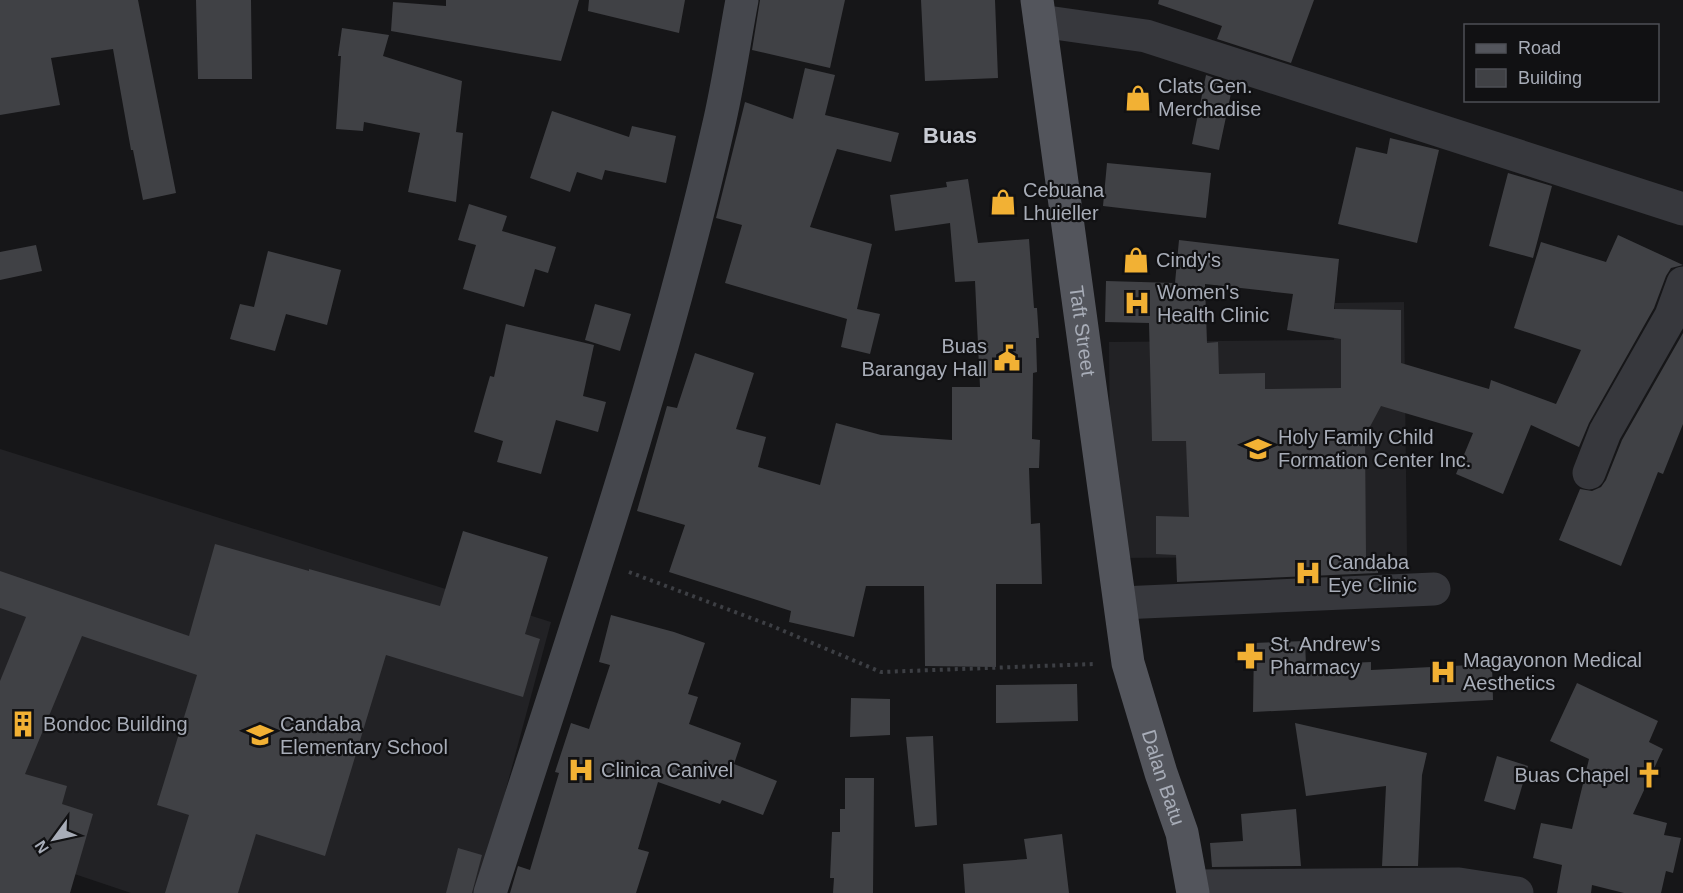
<svg xmlns="http://www.w3.org/2000/svg" width="1683" height="893" viewBox="0 0 1683 893" font-family="Helvetica,sans-serif">
<style>
.built{fill:#222225}
.building{fill:#404145;fill-rule:evenodd}
.lines{fill:none;stroke-linecap:round;stroke-linejoin:round}
.path{stroke:#3d3f44;stroke-width:4;stroke-dasharray:3 4.5;stroke-linecap:butt}
.street{stroke:#37383d;stroke-width:33}
.secondary{stroke:#45474d;stroke-width:33}
.primary{stroke:#53555c;stroke-width:33}
.labels{text-anchor:middle;stroke-width:4.5;stroke-linejoin:round;paint-order:stroke}
.poi-label{font-size:20px;fill:#a8adb8;stroke:#111113;text-anchor:start}
.street-label{font-size:20px;fill:#a8adb8;stroke:#111113}
.quarter-label{font-size:22px;font-weight:bold;fill:#c9ccd4;stroke:#111113}
</style>
<rect width="100%" height="100%" fill="#161618"/>
<!-- built -->
<path class="built" d="M1404,302L1407,556L1111,558L1109,342L1334,340L1335,303Z
M0,449L551,622L478,893H131L0,849Z"/>
<!-- building -->
<path class="building" d="M0,0H138L176,193L143,200L133,150H131L113,49L51,58L60,105L0,115Z
M196,0H251L252,79H198Z
M446,0H579L561,61L391,31L393,2L446,6Z
M589,0H685L679,33L588,11Z
M760,0H845L830,68L752,50Z
M921,0H995L998,78L925,81Z
M1159,0H1314L1291,63L1217,39L1222,26L1158,4Z
M342,28L389,35L383,56L462,81L456,132L463,133L456,202L408,192L420,133L364,122L363,131L336,129L341,56H338Z
M805,68L835,75L825,115L899,133L891,162L837,149L810,227L872,244L857,309L880,314L870,354L841,347L847,319L725,283L742,225L716,218L745,102L793,119Z
M1206,75L1233,84L1219,150L1192,144Z
M552,111L629,137L632,126L676,136L666,183L605,170L602,180L577,172L570,192L530,178Z
M1390,138L1439,150L1417,243L1338,224L1356,147L1387,154Z
M1107,163L1211,173L1206,218L1103,206Z
M1508,173L1552,186L1533,258L1489,246Z
M968,179L978,243L1029,239L1034,308H1037L1039,338H1036L1037,372L1033,373L1032,439L1040,440L1039,468H1029L1031,524L1040,523L1042,584H996V667L925,666L924,586H866L854,637L789,622L791,611L669,572L685,525L637,511L667,406L677,408L695,353L754,373L736,429L766,437L758,467L820,485L836,423L881,435L952,440V387H980L975,281L955,282L950,223L895,231L890,195L947,187L946,182Z
M469,204L507,216L502,231L556,247L548,273L535,269L524,307L463,289L476,245L458,240Z
M1618,235L1683,265L1671,268L1666,276L1654,308L1589,423L1579,447L1531,425L1503,494L1456,474L1473,433L1381,406L1365,436L1366,557H1378V573L1177,582L1176,555L1156,554V516L1189,517L1186,441H1152L1149,323L1105,322L1106,281L1175,283L1179,240L1339,259L1334,309L1401,310V363L1489,389L1491,380L1556,404L1581,350L1514,328L1541,242L1606,262ZM1205,284L1293,294L1287,330L1341,339V388L1265,389V373L1219,374L1218,342L1207,343Z
M36,245L42,271L0,280V252Z
M268,251L341,270L327,325L286,314L275,351L230,339L240,304L254,307Z
M595,304L631,314L620,351L585,340Z
M506,324L594,345L583,396L606,402L598,432L556,420L541,474L497,462L503,441L474,432L490,376L494,377Z
M1683,333V424L1663,474L1658,472L1621,566L1559,540L1580,489L1592,491L1601,487L1606,480L1622,440Z
M463,531L548,557L525,634L540,639L523,697L386,655L325,856L256,834L238,893H165L189,815L157,805L197,675L82,636L25,774L67,786L62,804L93,814L70,893H0V681L26,617L0,608V571L189,636L215,544L309,571V569L440,606Z
M611,615L674,632L705,643L688,694L698,697L689,724L741,743L734,764L777,781L763,815L722,800L720,804L658,782L638,849L649,852L636,893H510L518,866L530,870L559,773L555,772L571,723L589,729L610,665L599,662Z
M1305,641L1306,665L1371,662V670L1492,664L1493,700L1253,712L1254,643Z
M1577,683L1658,721L1649,742L1663,749L1633,814L1667,823L1664,835L1681,838L1673,873L1666,871L1661,893H1624L1592,885L1591,893H1557L1562,865L1533,858L1541,823L1572,829L1589,759L1550,741Z
M1077,684L1078,721L996,723V685Z
M851,698L890,699V735L850,737Z
M1295,723L1427,753L1422,775L1418,866H1382L1386,786L1306,796Z
M933,736L937,825L915,827L906,737Z
M1497,756L1528,766L1515,810L1484,801Z
M845,778H874L873,893H833L834,878H830L832,832H840V809H845Z
M1296,809L1301,866L1212,867L1210,843L1243,841L1241,814Z
M1062,834L1069,893H965L963,864L1027,859L1024,839Z
M458,848L482,855L472,893H446Z"/>
<g class="lines">
<!-- path -->
<path class="path" d="M629,572L772,626L881,672L1094,664"/>
<!-- street -->
<path class="street" d="M1040,21L1146,36L1683,209
M1589,473L1605,432L1671,316L1683,283
M1121,603L1434,589
M1192,886L1459,884L1517,893"/>
<!-- secondary -->
<path class="secondary" d="M490,893C571,640 659,388 718,128C728,86 734,43 742,0"/>
<!-- primary -->
<path class="primary" id="s1" d="M1037,0L1128,663L1161,773L1182,833L1193,893"/>
</g>
<!-- icons -->
<defs>
<g id="shop-bare" transform="scale(2.07)"><path d="M-5-2.5h2.3a2.7 3.5 0 0 1 5.4 0H5L5.5 6h-11ZM-1.5-2.5h3a1.5 2.3 0 0 0-3 0Z" fill="#f2b134" stroke="#111113" stroke-width="2.5" paint-order="stroke"/></g>
<g id="hospital-bare" transform="scale(2.07)"><path d="M-5-5h3v3.5h4V-5h3V5h-3V1.5h-4V5h-3Z" fill="#f2b134" stroke="#111113" stroke-width="2.5" paint-order="stroke"/></g>
<g id="civic-bare" transform="scale(2.07)"><path d="M-.6-6.5H3V-4.5H.6V-3L4-1V1h2V6H-6V1h2V-1L-.6-3ZM-1.2 2.5V6h2.4V2.5Z" fill="#f2b134" stroke="#111113" stroke-width="2.5" paint-order="stroke"/></g>
<g id="school-bare" transform="scale(2.07)"><path d="M0-5L7-2L0 1L-7-2ZM-4 1L0 2.5L4 1V4Q0 6-4 4Z" fill="#f2b134" stroke="#111113" stroke-width="2.5" paint-order="stroke"/></g>
<g id="pharmacy-bare" transform="scale(2.07)"><path d="M-2-6h4v4h4v4h-4v4h-4v-4h-4v-4h4Z" fill="#f2b134" stroke="#111113" stroke-width="2.5" paint-order="stroke"/></g>
<g id="building-bare" transform="scale(2.07)"><path d="M-4-6H4V6H1V3H-1V6H-4ZM-2.5-4.3h1.7v1.8h-1.7ZM.8-4.3h1.7v1.8H.8ZM-2.5-1h1.7V.8h-1.7ZM.8-1h1.7V.8H.8Z" fill="#f2b134" stroke="#111113" stroke-width="2.5" paint-order="stroke"/></g>
<g id="church-bare" transform="scale(2.07)"><path d="M-1.2-6h2.4v3.5h3.3v2.4h-3.3V6h-2.4V-.1h-3.3v-2.4h3.3Z" fill="#f2b134" stroke="#111113" stroke-width="2.5" paint-order="stroke"/></g>
</defs>
<g fill-rule="evenodd">
<use href="#shop-bare" x="1138" y="98"/>
<use href="#shop-bare" x="1003" y="202"/>
<use href="#shop-bare" x="1136" y="260"/>
<use href="#hospital-bare" x="1137" y="303"/>
<use href="#civic-bare" x="1007" y="358"/>
<use href="#school-bare" x="1258" y="449"/>
<use href="#hospital-bare" x="1308" y="573"/>
<use href="#pharmacy-bare" x="1250" y="656"/>
<use href="#hospital-bare" x="1443" y="672"/>
<use href="#building-bare" x="23" y="724"/>
<use href="#school-bare" x="260" y="735"/>
<use href="#hospital-bare" x="581" y="770"/>
<use href="#church-bare" x="1649" y="775"/>
</g>
<g class="labels">
<!-- poi labels -->
<g class="poi-label">
<text x="1158" y="93">Clats Gen.<tspan x="1158" dy="23">Merchadise</tspan></text>
<text x="1023" y="197">Cebuana<tspan x="1023" dy="23">Lhuieller</tspan></text>
<text x="1156" y="267">Cindy's</text>
<text x="1157" y="299">Women's<tspan x="1157" dy="23">Health Clinic</tspan></text>
<text x="987" y="353" text-anchor="end">Buas<tspan x="987" dy="23">Barangay Hall</tspan></text>
<text x="1278" y="444">Holy Family Child<tspan x="1278" dy="23">Formation Center Inc.</tspan></text>
<text x="1328" y="569">Candaba<tspan x="1328" dy="23">Eye Clinic</tspan></text>
<text x="1270" y="651">St. Andrew's<tspan x="1270" dy="23">Pharmacy</tspan></text>
<text x="1463" y="667">Magayonon Medical<tspan x="1463" dy="23">Aesthetics</tspan></text>
<text x="43" y="731">Bondoc Building</text>
<text x="280" y="731">Candaba<tspan x="280" dy="23">Elementary School</tspan></text>
<text x="601" y="777">Clinica Canivel</text>
<text x="1629" y="782" text-anchor="end">Buas Chapel</text>
</g>
<!-- street labels -->
<g class="street-label">
<text dy="7" stroke="none"><textPath href="#s1" startOffset="334">Taft Street</textPath></text>
<text dy="7" stroke="none"><textPath href="#s1" startOffset="789">Dalan Batu</textPath></text>
</g>
<!-- quarter labels -->
<g class="quarter-label">
<text x="950" y="143">Buas</text>
</g>
</g>
<!-- legend -->
<rect x="1464" y="24" width="195" height="78" fill="#111113" stroke="#4d4f55" stroke-width="1.5"/>
<rect x="1476" y="44" width="30" height="9" fill="#53555c" stroke="#4d4f55" stroke-width="1.5"/>
<text x="1518" y="54" font-size="18" fill="#a8adb8">Road</text>
<rect x="1476" y="69" width="30" height="18" fill="#404145" stroke="#4d4f55" stroke-width="1.5"/>
<text x="1518" y="84" font-size="18" fill="#a8adb8">Building</text>
<!-- north arrow -->
<g transform="translate(54 839) rotate(237)" stroke="#111113" stroke-width="4.5" paint-order="stroke">
<path d="M0-4.5L10 22L0 15L-10 22Z" fill="#a8adb8"/>
<text y="-9" font-size="16" font-weight="bold" text-anchor="middle" fill="#a8adb8">N</text>
</g>
</svg>
